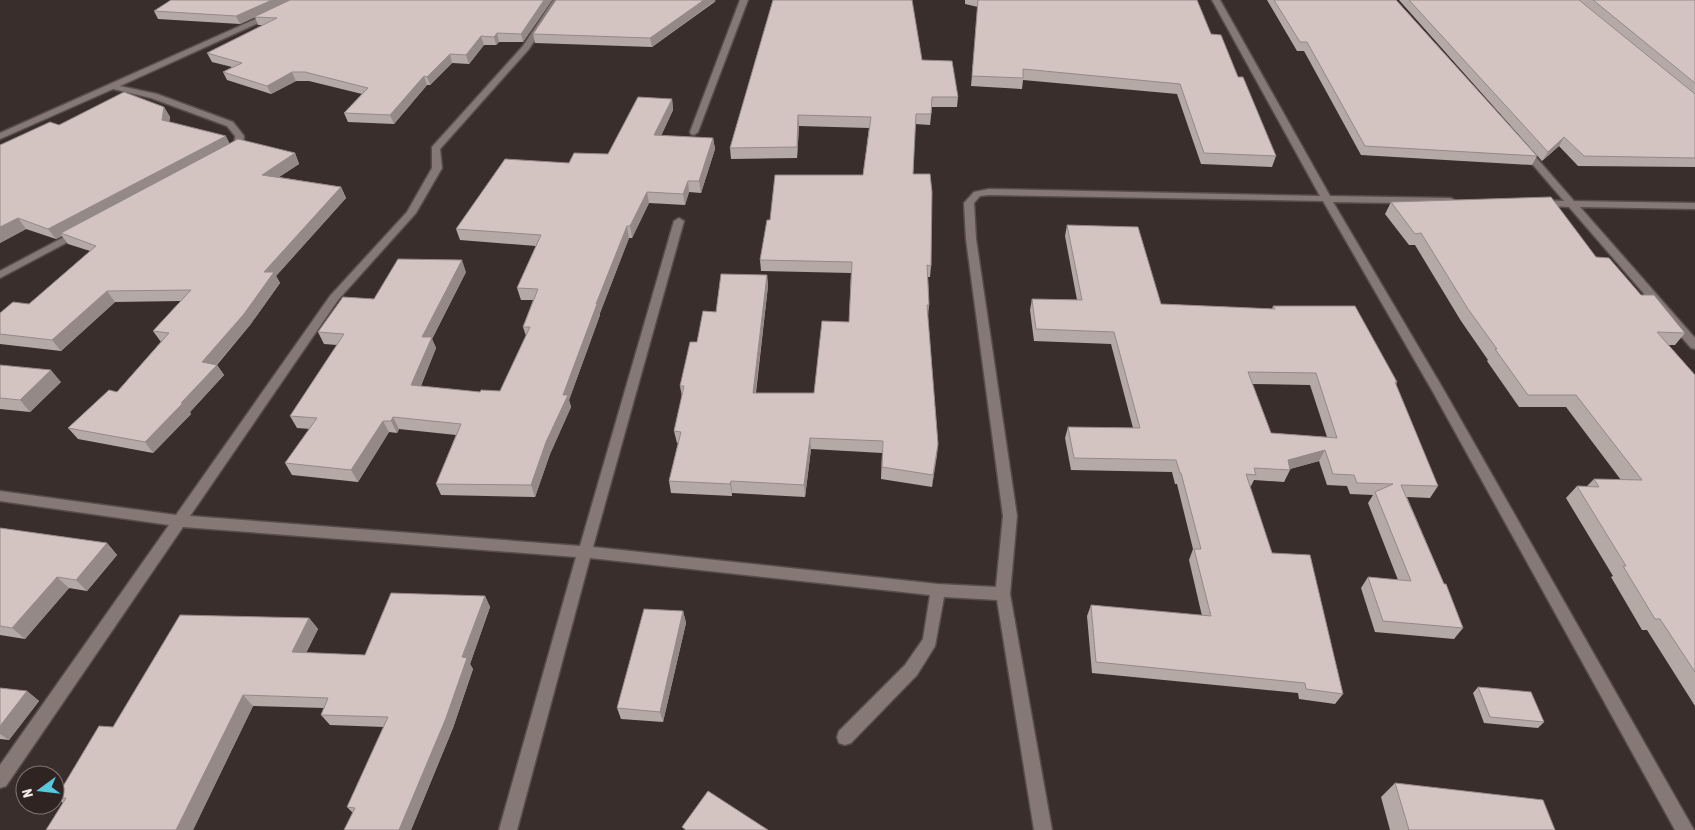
<svg xmlns="http://www.w3.org/2000/svg" width="1695" height="830" viewBox="0 0 1695 830" font-family="'Asap Condensed',sans-serif">
<style>
.lines{fill:none;stroke-linecap:round;stroke-linejoin:round}
.minor-casing{stroke:#574d4b;stroke-width:3}
.minor{fill:#857875;fill-rule:evenodd}
.wall{fill:#b5a9a6;fill-rule:evenodd}
.shaded-wall{fill:#948987}
.building{fill:#d3c4c1;stroke:#948987;fill-rule:evenodd}
</style>
<rect width="100%" height="100%" fill="#392e2c"/>
<g class="lines">
<!-- minor casing -->
<g class="minor-casing">
<path id="minor" d="M553,0H561L529,49L440,149L442,168L416,213L338,300L190,516L580,546L674,221L679,218L684,221L593,547L938,584L996,587L1003,516L966,239L964,203L974,192L989,189L1320,196L1212,0H1220L1330,196L1451,198L1456,201L1451,204L1333,202L1445,392L1694,830H1675L1433,392L1323,201L989,195L980,196L974,203L976,239L1017,516L1010,594L1052,830H1034L997,600L944,597L935,646L917,675L851,743L845,745L839,743L837,737L839,731L905,665L923,639L930,595L590,558L517,830H499L576,557L183,527L6,786L0,788V765L169,525L0,501V491L176,515L330,296L407,212L432,168V147L523,46Z
M740,0H748L698,132L694,135L691,134L690,132Z
M269,13L276,15L120,86L157,94L233,122L244,136L243,148L232,154L227,151L234,147L235,136L227,126L151,98L113,89L0,139V133Z
M1524,146L1527,147L1574,201L1695,203V209L1580,207L1695,338V349L1691,348L1569,207L1536,205L1534,203L1539,200L1564,201L1521,151V147Z
M79,229L84,232L83,234L0,278V271Z"/>
</g>
<!-- minor -->
<use href="#minor" class="minor"/>
</g>
<!-- wall -->
<path class="wall" d="M171,0H552L523,42H499L496,45H484L469,64L452,63L430,85H427L394,124L348,122L344,113L362,94L309,81H296L271,94L227,80L223,72L232,67L212,62L207,53L263,25H258L255,17L240,24L158,19L154,11Z
M773,0L922,60L958,97L957,107H932L930,125L915,124L913,174L931,266L930,277H928L929,305L928,317L938,444L932,487L881,479L882,453L811,449L805,497L732,493V496L671,493L669,481L678,443H677L674,431L682,397L680,386L697,342L716,312L767,275L768,286L756,393H814L849,322L851,273L761,271L760,260L770,220L863,175L869,128L799,126L797,158L731,159L730,148Z
M965,0H1197L1211,34L1238,77L1276,156L1272,167L1201,164L1177,94L1023,80L1022,89L971,86L978,7L965,4Z
M1267,0H1396L1537,156L1532,165L1361,155L1304,51H1297Z
M1399,0H1695V167L1578,166L1559,146L1542,161Z
M716,1L652,47L535,43L533,34Z
M672,99L673,110L661,136L713,138L715,149L701,193L689,192L685,205L649,203L632,238H629L600,313V315L569,400L571,407L550,454L535,497L441,495L436,484L456,435L399,429L397,433L389,432L358,482L292,475L285,463L310,429L297,428L290,416L337,345L324,344L318,332L374,299L466,272L432,339L436,348L421,386L480,392L500,391L526,336L523,327L533,300H521L517,288L536,246L460,240L456,229L569,163L608,154Z
M164,107L170,117L169,122L230,144L295,153L299,164L279,177L341,187L346,198L276,276L280,283L250,325L217,365L224,375L190,412L191,414L153,453L78,439L68,428L117,392L161,342L153,331L181,301L115,302L61,351L0,344V313L29,304L90,251L68,244L62,236L56,239L26,229L0,243V145L59,125Z
M1391,202L1596,257L1641,295L1685,333L1675,345H1668L1695,375V706L1647,630H1642L1611,577L1613,576L1566,498L1577,486H1587L1594,479L1621,480L1566,407H1519L1487,361L1488,360L1461,321L1415,245H1409L1385,214Z
M1067,225L1161,304L1272,309L1273,306L1397,382L1396,385L1438,486L1430,498L1407,497L1463,628L1454,639L1375,632L1361,588L1368,577L1398,580L1368,503L1373,495L1350,494L1347,486L1327,485L1319,461L1290,469V470L1284,482L1254,480L1251,486H1249L1272,553L1343,694L1335,704L1299,699L1298,693L1092,673L1087,616L1091,605L1202,616L1189,560L1193,549L1177,484H1175L1172,472L1071,470L1065,438L1068,427L1133,428L1111,344L1034,341L1030,310L1032,299L1077,300L1065,236ZM1252,384L1310,385L1327,437L1271,433Z
M0,365L61,382L30,412L0,409Z
M0,528L107,543L117,555L87,591L69,588L25,639L0,635Z
M485,596L490,607L470,664L473,669L453,728L411,830H344L353,813L347,807L384,727L330,725L321,715L324,708L253,706L193,830H46L63,803L56,798L113,727L309,618L318,629L306,653L365,655Z
M683,611L686,623L663,722L621,719L617,708Z
M1478,687L1544,722L1538,728L1484,723L1473,693Z
M0,688L27,691L39,701L9,740L0,739Z
M1395,783L1555,830H1390L1381,797Z"/>
<!-- shaded-wall -->
<path class="shaded-wall" d="M272,0H293L240,24L236,16Z
M544,0H552L523,42L521,34Z
M704,0H716L652,47L650,38Z
M497,33L499,42L496,45L494,37Z
M481,36L484,45L469,64L466,55Z
M450,54L452,63L430,85L427,77Z
M292,72L296,81L271,94L267,86Z
M424,76L427,85L394,124L390,115Z
M672,99L673,110L656,146L654,135Z
M164,107L170,117L168,131L162,120Z
M798,115L799,126L797,158V147Z
M226,136L231,146L61,233L62,236L56,239L48,229Z
M1564,137L1559,146L1542,161L1548,152Z
M713,138L715,149L701,193L699,181Z
M295,153L299,164L267,185L262,175Z
M688,181L689,192L685,205L683,194Z
M341,187L346,198L276,276L280,283L250,325L210,372L217,365L224,375L190,412L191,414L153,453L145,442L181,403L202,362L264,272Z
M647,192L649,203L632,238L630,226Z
M18,218L26,229L0,243V227Z
M627,226L629,238L600,313V315L569,400L571,407L550,454L535,497L531,485L546,442L596,304Z
M462,260L466,272L432,339L436,348L416,397L411,385L422,337Z
M767,275L768,286L754,405L753,393Z
M107,291L115,302L61,351L52,340Z
M51,370L61,382L30,412L20,400Z
M393,417L399,429L397,433L391,421Z
M383,421L389,432L358,482L351,470Z
M810,438L811,449L805,497L804,485Z
M938,444L937,456L932,487L933,475Z
M1325,450L1319,461L1286,470L1288,460Z
M731,481L732,493V496L730,484Z
M107,543L117,555L87,591L76,580Z
M57,577L69,588L25,639L12,628Z
M485,596L490,607L470,664L473,669L453,728L411,830H399Z
M683,611L686,623L663,722L660,712Z
M309,618L318,629L301,663L292,652Z
M27,691L39,701L9,740L0,734V726Z
M243,695L253,706L193,830H176Z"/>
<!-- building -->
<path class="building" d="M171,0H272L236,16L154,11Z
M290,0H544L521,34L497,33L494,37L481,36L466,55L450,54L427,77L424,76L390,115L344,113L368,88L305,72H292L267,86L223,72L242,63L207,53L277,18L254,17Z
M556,0H704L650,38L533,34Z
M773,0H912L922,60L952,61L958,97H932L931,114H916L913,174H930L932,192L931,266L927,265L929,305H927L938,444L933,475L882,467L883,441L810,438L804,485L731,481L730,484L669,481L681,432L674,431L684,386H680L690,342H697L703,311L716,312L721,274L767,275L753,393H814L822,321L849,322L852,262L760,260L767,220H770L775,175H863L871,117L798,115L797,147L730,148Z
M978,0H1197L1211,34L1221,35L1238,77H1243L1276,156L1204,153L1180,84L1023,69V78L972,76Z
M1274,0H1396L1537,156L1365,146L1307,42H1300Z
M1409,0H1579L1695,94V158L1584,156L1564,137L1548,152Z
M1593,0H1695V83Z
M124,92L164,107L162,120L226,136L48,229L18,218L0,227V145L50,122L59,125Z
M638,97L672,99L654,135L713,138L699,181H688L683,194L647,192L630,226H627L596,304H597L563,395H568L546,442L531,485L436,484L461,424L393,417L391,421H383L351,470L285,463L317,418L290,416L344,334L318,332L343,297L374,299L398,259L462,260L422,337H432L411,385L480,392L481,390L500,391L530,327H523L538,289L517,288L541,235L456,229L505,159L569,163L574,153L608,154Z
M238,139L295,153L262,175L341,187L264,272H274L244,314L202,362L217,365L181,403H183L145,442L68,428L109,390L117,392L169,333L153,331L191,290L107,291L52,340L0,334V313L13,302L29,304L96,246L61,233Z
M1551,197L1596,257L1609,258L1641,295H1654L1685,333L1657,332L1695,375V672L1660,619H1655L1623,566H1626L1577,486L1599,487L1594,479L1642,480L1576,395H1528L1495,349H1497L1468,309L1421,233L1415,234L1391,202Z
M1067,225L1138,227L1161,304L1275,309L1273,306H1355L1397,382H1395L1438,486L1401,485L1444,584H1446L1463,628L1383,621L1368,577L1411,581L1375,492L1393,484L1357,483L1354,475L1333,474L1325,450L1288,460L1290,470L1254,468L1256,475L1246,474L1272,553L1310,555L1343,694L1306,689L1305,683L1096,662L1091,605L1211,616L1194,549H1201L1181,473H1180L1176,460L1074,458L1068,427L1140,428L1114,332L1036,329L1032,299L1082,300ZM1248,372L1316,373L1337,438L1271,433Z
M0,365L51,370L20,400L0,398Z
M0,528L107,543L76,580L57,577L12,628L0,626Z
M391,593L485,596L462,657L467,658L446,718L399,830H344L355,808L347,807L388,717L321,715L328,698L243,695L176,830H46L66,798H56L99,726L113,727L180,615L309,618L292,652L365,655Z
M644,609L683,611L660,712L617,708Z
M1478,687L1531,692L1544,722L1490,717Z
M0,688L27,691L0,726Z
M1395,783L1543,800L1555,830H1409Z
M708,791L768,830H686L682,827Z"/>
<!-- north arrow -->
<g transform="translate(40 790) rotate(255)"><circle r="24" fill="#2f2422" stroke="#7d7472"/>
<path d="M0-4L9 19L0 12L-9 19Z" fill="#55cadf"/>
<text y="-8" font-size="14" font-weight="bold" text-anchor="middle" fill="#f2ebe9">N</text>
</g>
</svg>
